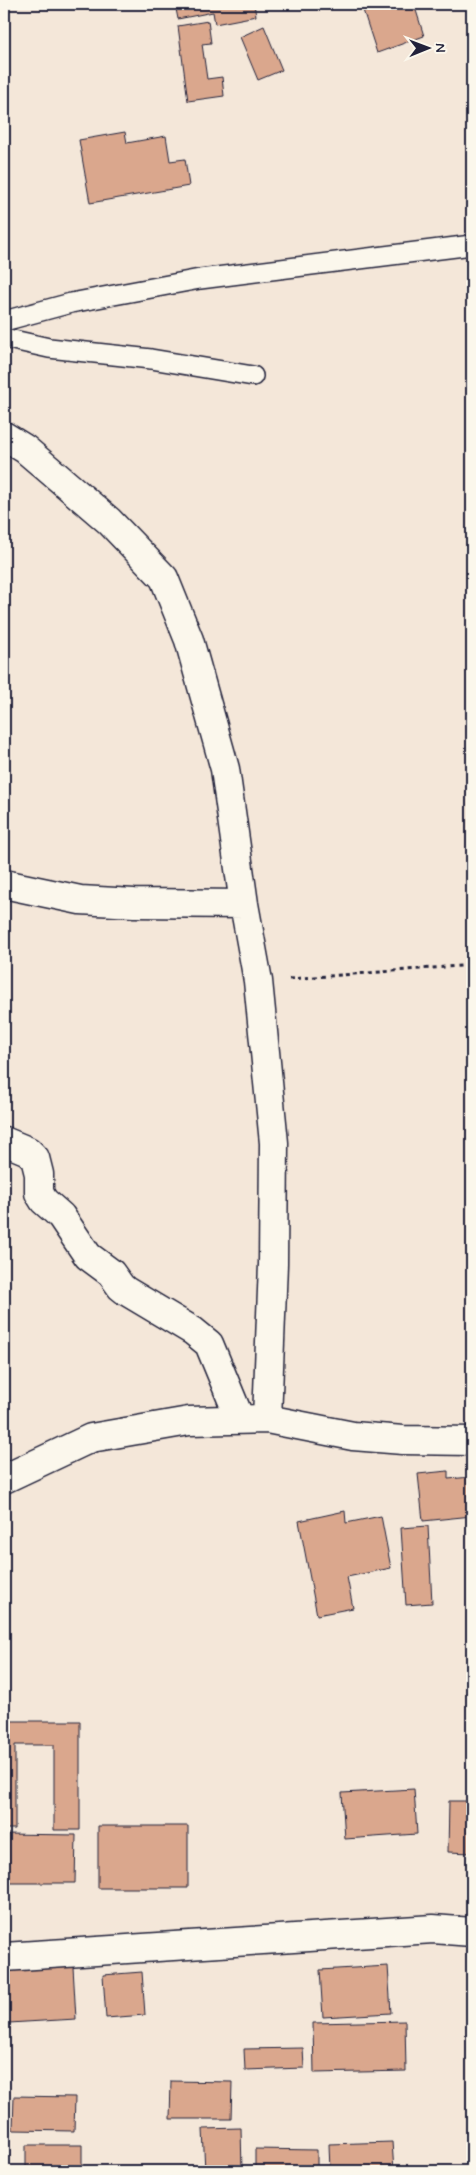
<svg xmlns="http://www.w3.org/2000/svg" width="476" height="2175" viewBox="0 0 476 2175" font-family="Mynerve,sans-serif">
<style>
.building{fill:#daa78d;stroke:#22223b}
.lines{fill:none;stroke-linecap:round;stroke-linejoin:round}
.lane-casing{stroke:#22223b;stroke-width:22}
.street-casing{stroke:#22223b;stroke-width:31}
.path{stroke:#22223b;stroke-width:3;stroke-dasharray:4 4;stroke-linecap:butt}
.lane{stroke:#fbf7ec;stroke-width:19}
.street{stroke:#fbf7ec;stroke-width:28}
</style>
<rect width="100%" height="100%" fill="#f4e7d9"/>
<filter id="ink" filterUnits="userSpaceOnUse"><feTurbulence type="fractalNoise" baseFrequency=".02" numOctaves="2"/><feDisplacementMap in="SourceGraphic" scale="10" xChannelSelector="R" yChannelSelector="G"/><feConvolveMatrix kernelMatrix="1 2 1 2 8 2 1 2 1" color-interpolation-filters="sRGB"/></filter>
<g filter="url(#ink)">
<!-- building -->
<path class="building" d="M175,4H254L256,16L215,24L213,12L178,19Z
M381,4H414L424,36L377,53L363,10Z
M208,21L211,43L202,44L207,79L222,77L224,96L188,101L178,26Z
M264,26L282,70L258,80L240,37Z
M125,132L127,143L166,136L170,161L185,159L189,186L90,203L79,140Z
M448,1471V1479L472,1477V1516L423,1521L418,1474Z
M345,1511L346,1523L381,1516L391,1568L347,1577L353,1608L317,1615L299,1521Z
M428,1526L432,1603L406,1605L401,1528Z
M4,1721H80V1830H54V1745H15V1829H4Z
M414,1789L417,1834L345,1839L342,1793Z
M449,1801H472V1853L448,1852Z
M98,1826H188V1888H98Z
M4,1834L76,1835L75,1883H4Z
M388,1966L391,2013L323,2017L320,1970Z
M73,1967L76,2019L9,2023L6,1971Z
M142,1972L145,2015L106,2018L103,1975Z
M405,2021L406,2071L314,2073L313,2023Z
M303,2048L304,2068L245,2070L244,2049Z
M171,2081L232,2082L231,2119H170Z
M14,2096L75,2097L74,2131L13,2130Z
M241,2128L242,2171H205L203,2129Z
M392,2142L394,2171H330L329,2144Z
M26,2145H82V2171H26Z
M255,2149L317,2150V2171H255Z"/>
<g class="lines">
<!-- lane casing -->
<g class="lane-casing">
<path id="lane" d="M4,321L71,303L200,279L472,245
M4,338L49,348L151,359L253,376"/>
</g>
<!-- street casing -->
<g class="street-casing">
<path id="street" d="M4,436L25,449L109,521L164,578L189,640L225,769L244,904L258,981L274,1143L273,1264L267,1419
M4,884L80,900L134,903L244,904
M4,1141L28,1151L35,1158L39,1174V1193L44,1201L61,1216L88,1256L111,1273L121,1287L126,1291L193,1331L209,1344L240,1419
M4,1479L91,1438L189,1421L267,1419L353,1436L403,1440L472,1441
M4,1957L433,1929L472,1932"/>
</g>
<!-- path -->
<path class="path" d="M289,979L472,965"/>
<!-- lane -->
<use href="#lane" class="lane"/>
<!-- street -->
<use href="#street" class="street"/>
</g>
</g>
<!-- margin -->
<rect width="476" height="2175" fill="none" stroke="#fbf7ec" stroke-width="20"/>
<rect x="10" y="10" width="456" height="2155" fill="none" stroke="#22223b" stroke-width="2" filter="url(#ink)"/>
<!-- north arrow -->
<g transform="translate(428 48) rotate(89)" stroke="#fbf7ec" stroke-width="4" paint-order="stroke">
<path d="M0-4L9 19L0 12L-9 19Z" fill="#22223b"/>
<text y="-8" font-size="14" font-weight="bold" text-anchor="middle" fill="#22223b">N</text>
</g>
</svg>
